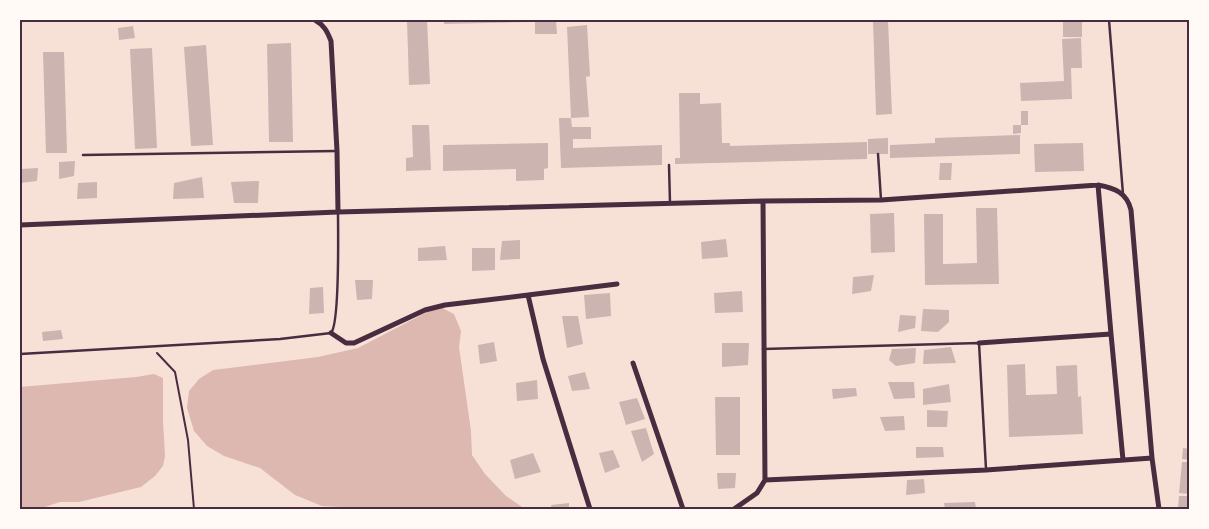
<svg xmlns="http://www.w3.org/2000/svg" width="1209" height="529" viewBox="0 0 1209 529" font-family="Commissioner,sans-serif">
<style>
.water{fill:#dcb8b0}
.building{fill:#ccb4b1}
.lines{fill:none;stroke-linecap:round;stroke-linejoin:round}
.path{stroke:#4a2c40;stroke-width:2}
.service{stroke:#4a2c40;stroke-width:2.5}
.minor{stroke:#4a2c40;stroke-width:5}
.neatline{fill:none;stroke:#4a2c40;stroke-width:2}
</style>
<rect width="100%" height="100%" fill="#f7e1d7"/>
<!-- water -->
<path class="water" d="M442,308L454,314L461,331L459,347L471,431L472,455L485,474L506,496L525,509H378L322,506L295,495L260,468L224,456L207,446L194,431L187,408L189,391L199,379L213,370L318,357L358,348L429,311Z
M154,374L163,378V421L165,456L163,466L155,476L141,487L79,502H60L39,509H20V387L136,377Z"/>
<!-- building -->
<path class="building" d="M407,20H427L430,84L409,85Z
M444,20H528V22L444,24Z
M535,20H556L557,34H535Z
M873,20H888L892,114L876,115Z
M1063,20H1082V37H1063Z
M587,25L590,76L586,77L589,117L571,118L572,127H591V139H573V148L662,145V165L561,168L559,118H571L567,27Z
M133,26L135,38L119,40L118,28Z
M1081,38L1082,68H1071L1072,99L1021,101L1020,83L1064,81L1062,39Z
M291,43L293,142H269L267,44Z
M206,45L213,145L191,146L184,47Z
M152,48L157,148L135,149L130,49Z
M43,52H64L67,153H46Z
M679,93H700V104L721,103L722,143H730V146L867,142V159L675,164V158H680Z
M1021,111H1028V125H1021Z
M412,125H429L431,170L406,171V158L413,157Z
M1013,125H1021V133L1013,134Z
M1020,135V154L890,158V145L935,143V138Z
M888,138V154H868V139Z
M548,143V168L544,169V180L516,181V169L443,171V145Z
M1083,143L1084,171L1035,172L1034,144Z
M75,161L74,176L59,179V162Z
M940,163H952L951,180H939Z
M38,168L37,181L20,183V169Z
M202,177L204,198L173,199L174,183Z
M259,181L258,203H234L231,182Z
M97,182V198L77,199L78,183Z
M976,208H997L999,284L925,285L924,214H943V264L977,263Z
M894,213L895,252L871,253L870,214Z
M726,239L728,257L702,259L701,242Z
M520,240V259L500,260L502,241Z
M445,246L447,260L418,261V248Z
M472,248H495V270L472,271Z
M874,275L871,291L852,294L853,277Z
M355,280H373L372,299L357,300Z
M323,287L324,313L309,314L310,288Z
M742,291L743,312L715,313L714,293Z
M610,293L611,316L586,319L584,295Z
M923,309L949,310V322L938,332L921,331Z
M900,315L916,316L915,328L898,332Z
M562,316H578L583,344L567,348Z
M61,330L63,339L43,341L42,332Z
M494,342L497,361L480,364L478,345Z
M722,343H749L748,365L722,367Z
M951,347L956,363L923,364L924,350Z
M916,348L915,363L896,366L889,360L892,349Z
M1025,364L1026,395L1057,394L1056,366L1077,365L1078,397L1081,396L1083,434L1009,437L1007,365Z
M585,372L590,389L572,391L568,376Z
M537,380L538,399L517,401L516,383Z
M888,382H914L915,398L894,399Z
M949,384L951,402L923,405V389Z
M856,388L857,396L833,399L832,389Z
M715,397H740V455H716Z
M637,398L645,419L626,425L619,402Z
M927,410L948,411L947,427H927Z
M904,416L905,430L885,431L880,417Z
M646,428L654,454L642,462L631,431Z
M916,447H943L944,457L916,458Z
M1183,448L1189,449V460L1182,459Z
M613,450L620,467L605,473L599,453Z
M533,453L541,472L515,479L510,460Z
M1182,462H1189V494L1179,493Z
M717,473H736L735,488L718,489Z
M924,479L925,493L906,495L907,480Z
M1179,496H1189V509H1178Z
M975,502L976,509H945L944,503Z
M569,503V509H552L551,505Z"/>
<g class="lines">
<!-- path -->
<path class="path" d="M157,353L175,372L188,440L194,509"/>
<!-- service -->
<path class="service" d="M1109,20L1123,194
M878,154L881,200
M83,155L336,151
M669,165L670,203
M763,349L979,343L986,469
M20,354L280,339L331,333C340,323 338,231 338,212"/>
<!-- minor -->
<path class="minor" d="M315,20C324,25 327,31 331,41L337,151L338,212
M1098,185L1111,334
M20,225L338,212L763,201L881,200L1098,185C1115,188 1127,193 1131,210L1152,458L1159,509
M331,333L346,343H354L425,310L445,305L528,295
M979,343L1111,334L1123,460
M633,363L683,509
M765,480L986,470L1152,458
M590,509L543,359L528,295L617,284
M734,509L757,493L765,480L763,201"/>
</g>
<!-- border -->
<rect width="1209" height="529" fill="none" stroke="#fffaf5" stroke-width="42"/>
<rect x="21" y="21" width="1167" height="487" class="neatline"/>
</svg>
